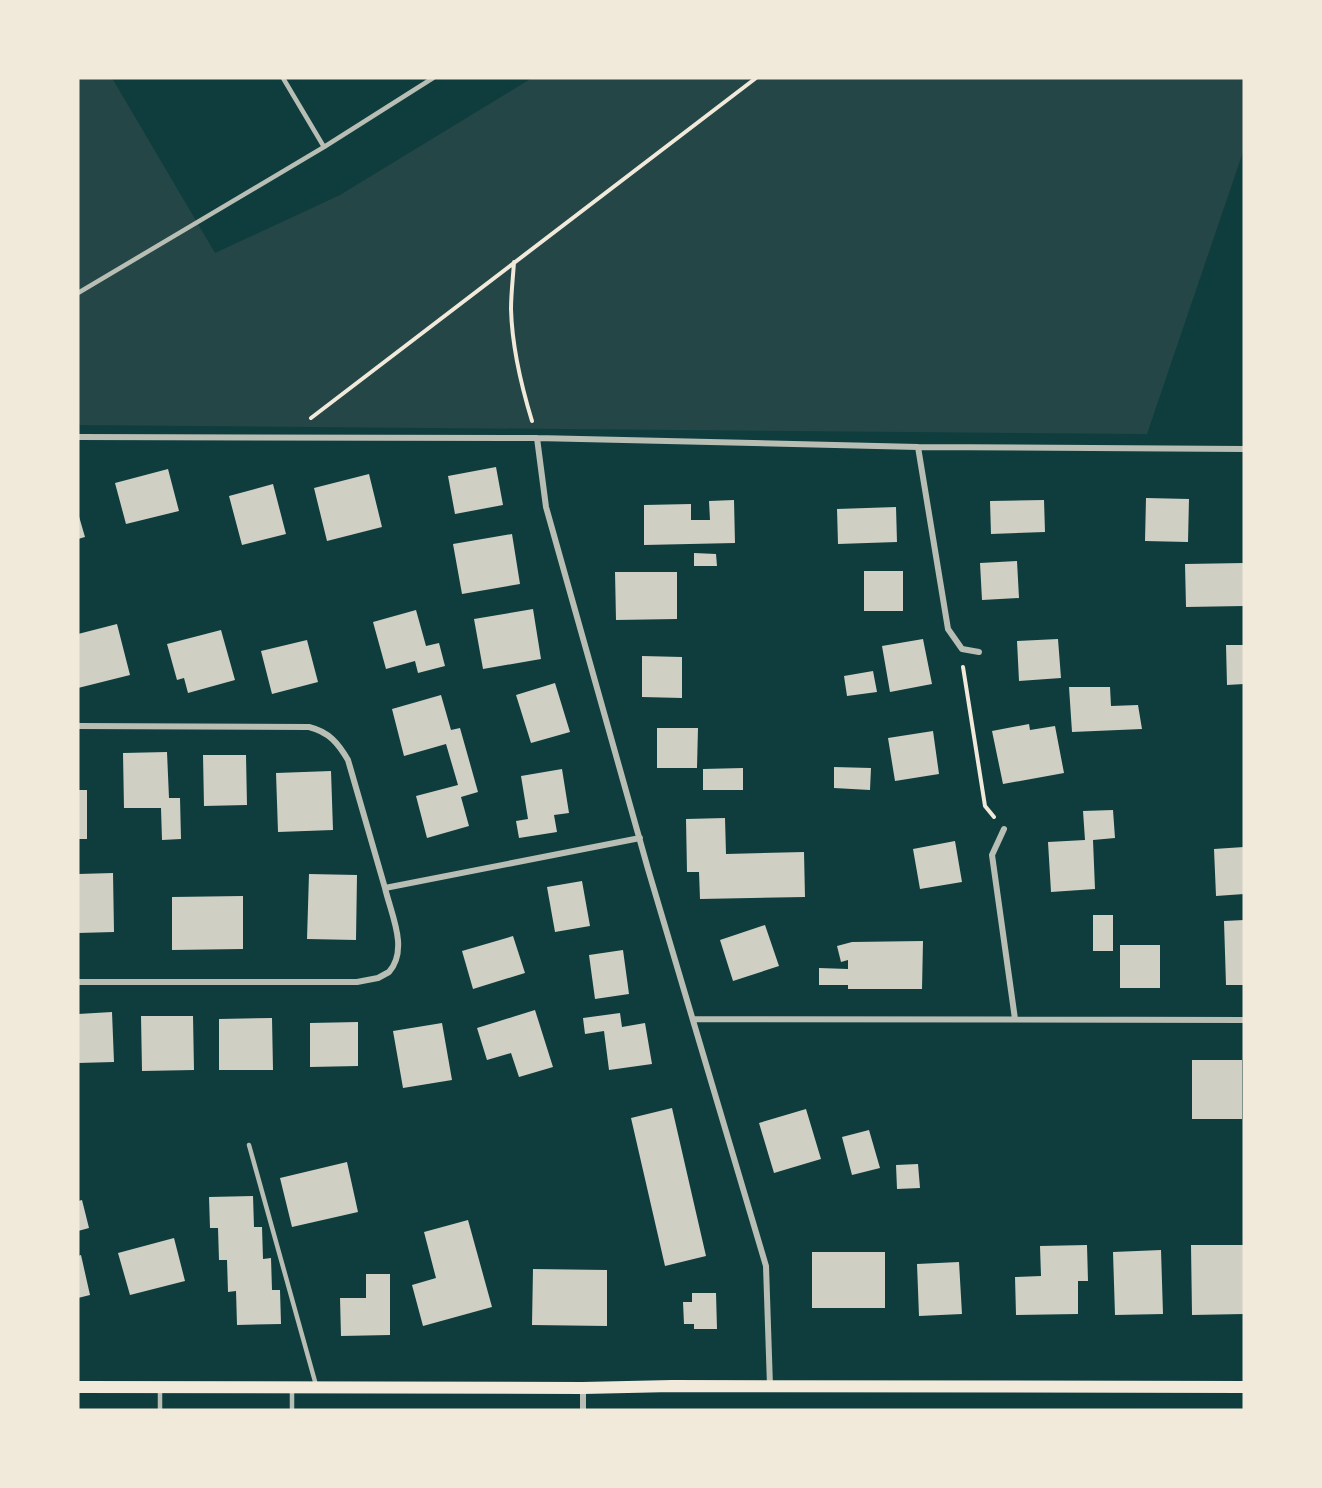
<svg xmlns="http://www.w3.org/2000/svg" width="1322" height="1488" viewBox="0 0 1322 1488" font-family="'Roboto Condensed',sans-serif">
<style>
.green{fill:#244646}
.building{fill:#cfcfc3}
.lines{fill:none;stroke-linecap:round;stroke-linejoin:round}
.path{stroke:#f1e9da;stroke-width:4}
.service{stroke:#b8beb3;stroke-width:4.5}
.minor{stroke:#b8beb3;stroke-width:6}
.secondary{stroke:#f1e9da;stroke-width:12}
</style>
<rect width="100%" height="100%" fill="#0f3d3e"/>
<!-- green -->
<path class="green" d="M78,78H112L215,253L340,195L532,78H1244V149L1147,434L78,425Z"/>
<!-- building -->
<path class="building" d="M496,467L503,505L455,514L448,476Z
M168,469L179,511L126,524L115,483Z
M369,474L382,527L327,541L314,488Z
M273,484L286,534L242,545L229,496Z
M1146,498L1189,499L1188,542L1145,541Z
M734,500L735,543L644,545V505L691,504V520H710L709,501Z
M1044,500L1045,532L991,534L990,501Z
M896,507L897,542L838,544L837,509Z
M78,513L85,537L78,539Z
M512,534L520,584L462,594L453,544Z
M694,553L716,554L717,566H694Z
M1017,561L1019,598L982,600L980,563Z
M1244,563V606L1186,607L1185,564Z
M864,571H903V611H864Z
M615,572H677V619L616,620Z
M533,609L541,659L483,669L474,619Z
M416,610L426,646L439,643L445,666L418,673L415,661L386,669L373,622Z
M117,624L130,675L78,688V634Z
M221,630L235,680L188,693L184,678L177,680L167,644Z
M923,639L932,684L890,692L882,646Z
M1058,639L1061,678L1019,681L1017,641Z
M307,640L318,682L272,694L261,651Z
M1226,645H1244V684L1227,685Z
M642,656L682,657V698L642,697Z
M873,671L877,692L847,696L844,676Z
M555,683L570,732L531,743L516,695Z
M1069,687H1110L1111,706L1138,705L1142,729L1072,732Z
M441,695L451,730L460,728L478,792L461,797L469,826L427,838L416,796L458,785L446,744L404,756L392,709Z
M1029,724L1030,730L1055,726L1064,773L1003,784L992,731Z
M657,728H698L697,768H657Z
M933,731L939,774L895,781L888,738Z
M167,752L169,798H180L181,839L162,840L161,808H124L123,753Z
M203,755H246L247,805L204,806Z
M834,767L871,768L870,790L834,788Z
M743,768V790H703V769Z
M562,769L569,813L554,815L557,832L519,838L516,821L528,819L521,776Z
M331,771L333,830L278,832L276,773Z
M78,790H87V839H78Z
M1113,810L1115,838L1093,840L1095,889L1051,892L1048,842L1085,840L1083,811Z
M725,818L726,854L804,852L805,897L700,899L699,872H687L686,819Z
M955,841L962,882L920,889L913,849Z
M1244,847V894L1216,896L1214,849Z
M113,873L114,932L78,933V874Z
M309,874L357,875L356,940L307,939Z
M582,881L590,926L555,932L547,887Z
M243,896V949L172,950V897Z
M1093,915H1113V951H1093Z
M1244,920V985H1226L1224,921Z
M765,925L779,966L733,981L720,940Z
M513,936L525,973L473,989L462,951Z
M923,941L922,989H848V985H819V968L848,969V960L841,962L837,946L852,942Z
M1120,945H1160V988H1120Z
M623,950L629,994L595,999L589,955Z
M535,1010L553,1067L519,1077L511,1053L487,1060L477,1028Z
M112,1012L114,1062L78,1063V1014Z
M620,1013L622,1027L645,1023L652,1064L609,1070L604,1031L585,1034L583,1018Z
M141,1016H193L194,1070L142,1071Z
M272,1018L273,1070H219V1019Z
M358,1022V1066L310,1067V1023Z
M442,1023L452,1080L403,1088L393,1031Z
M1192,1060H1242V1119H1192Z
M672,1108L706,1256L665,1266L631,1118Z
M806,1109L821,1159L774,1173L759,1123Z
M869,1130L880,1168L852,1175L842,1137Z
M347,1162L358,1212L292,1227L280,1178Z
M918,1164L920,1188L897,1189L896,1165Z
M253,1196L254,1227H262L263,1259L271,1258L272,1290H280L281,1324L237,1325L236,1291L228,1292L227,1260H219L218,1228H210L209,1197Z
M82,1200L89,1228L78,1231V1201Z
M468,1220L492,1307L423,1326L412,1285L436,1278L424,1232Z
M174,1238L185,1281L130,1295L118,1253Z
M1087,1245L1088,1281H1078V1314L1016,1315L1015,1277L1041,1276L1040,1246Z
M1191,1245H1243L1244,1314L1192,1315Z
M1161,1250L1163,1314L1115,1315L1113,1252Z
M812,1252H885V1308H812Z
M81,1255L90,1295L78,1298V1256Z
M959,1262L962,1314L919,1316L917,1264Z
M533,1269L607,1270V1326L532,1325Z
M366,1274H390V1335L341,1336L340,1298H366Z
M692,1293H716L717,1329H694V1324H684L683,1302H692Z"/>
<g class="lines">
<!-- path -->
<path class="path" d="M514,262C513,278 511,294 511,309C512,347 521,385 532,421
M311,418L756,78
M963,667L985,806L994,817"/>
<!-- service -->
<path class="service" d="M283,78L324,147L433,78
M78,293L324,147
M249,1145L316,1385
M160,1387V1410
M292,1390V1410"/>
<!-- minor -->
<path class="minor" d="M78,437L537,438L918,447L1244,449
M537,438L546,507L648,869L766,1266L770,1386
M918,447L948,629L962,649L979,652
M78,726L309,727C329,732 338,743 348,760L385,888
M1004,829L992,855L1015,1019
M78,982H357L378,978L389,972C409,949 391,914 385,888L640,838
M693,1019L1244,1020
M583,1388V1410"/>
<!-- secondary -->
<path class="secondary" d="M78,1387L583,1388L672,1386L1244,1387"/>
</g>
<!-- border -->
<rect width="1322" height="1488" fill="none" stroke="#f1e9da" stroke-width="159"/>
</svg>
